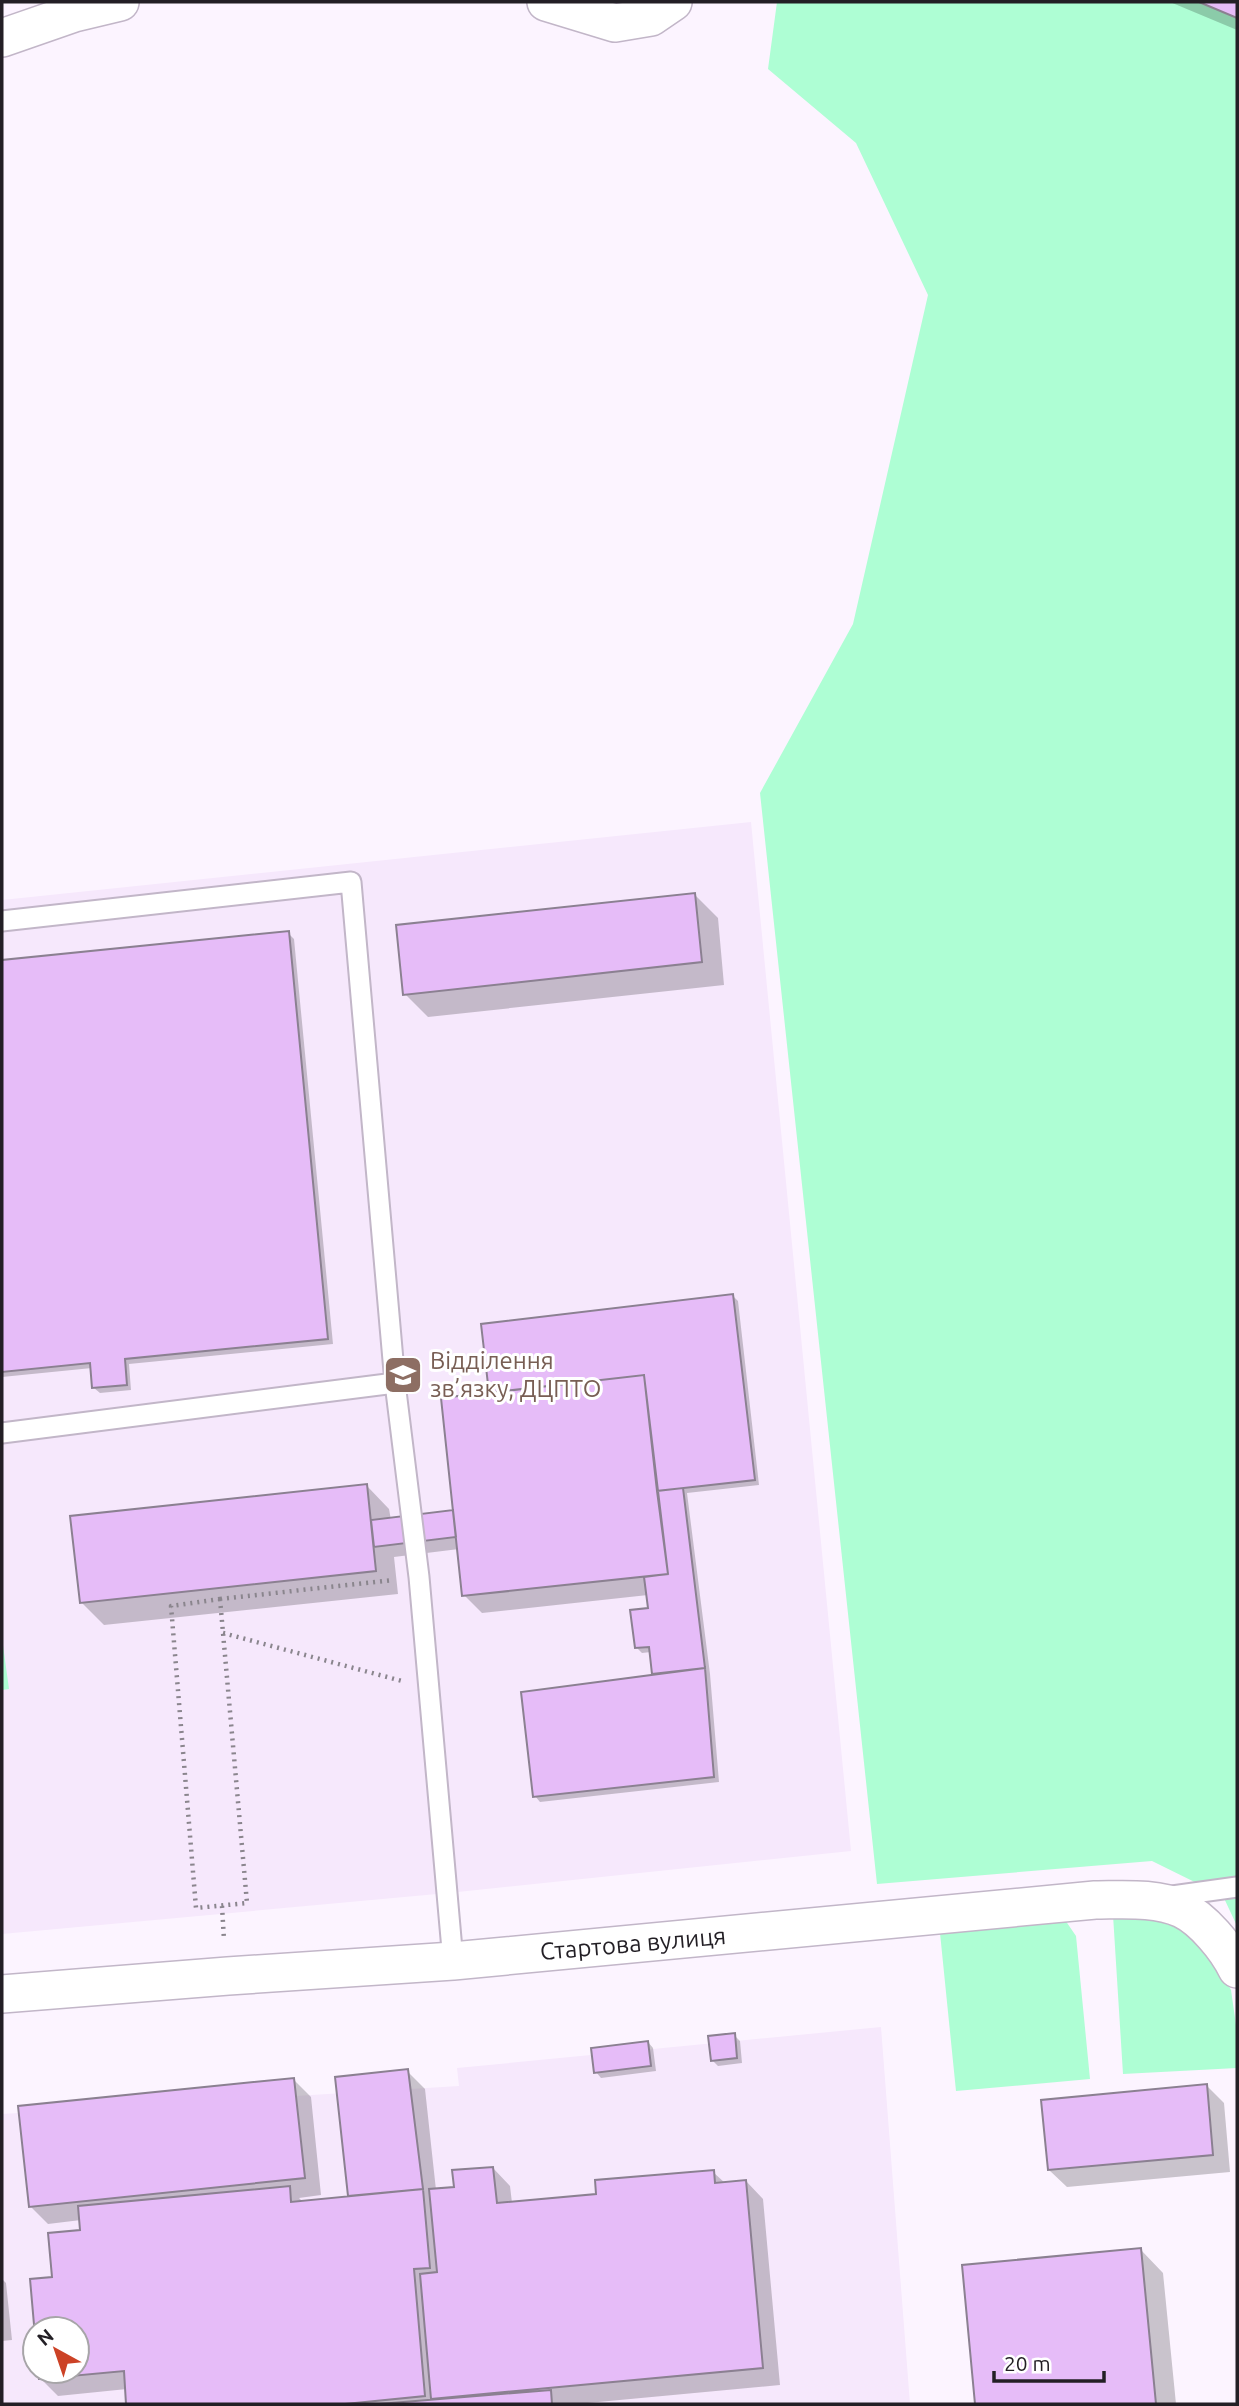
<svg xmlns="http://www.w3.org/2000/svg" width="1239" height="2406" viewBox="0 0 1239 2406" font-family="Ubuntu,sans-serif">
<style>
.built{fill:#f6e8fc;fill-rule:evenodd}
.green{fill:#aefed4}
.shadow{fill:#0003;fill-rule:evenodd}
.building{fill:#e6bcf8;stroke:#8b8091;stroke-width:2}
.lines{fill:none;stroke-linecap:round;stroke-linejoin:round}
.service-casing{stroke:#c2b6c8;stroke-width:23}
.minor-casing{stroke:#c2b6c8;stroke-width:40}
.path{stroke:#8a858d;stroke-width:4.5;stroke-dasharray:2 5;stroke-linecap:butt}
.service{stroke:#fff;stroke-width:19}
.minor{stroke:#fff;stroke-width:37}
.labels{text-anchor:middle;stroke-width:6;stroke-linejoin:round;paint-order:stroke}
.education-label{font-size:24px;fill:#785e54;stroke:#fff;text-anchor:start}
.street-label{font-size:24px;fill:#231f25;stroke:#fff}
</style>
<rect width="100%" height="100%" fill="#fcf4ff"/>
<!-- built -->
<path class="built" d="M751,822L851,1851L448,1893L2,1934V900Z
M881,2027L910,2404H2V2114L459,2086L457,2068ZM35,2329H77V2371H35Z"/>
<!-- green -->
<path class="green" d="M777,2H1237V1926L1223,1896L1152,1861L877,1884L760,793L853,624L928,295L856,143L768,69Z
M2,1638L9,1689L2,1690Z
M1061,1914L1076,1936L1090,2079L956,2091L939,1923Z
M1113,1915H1170L1204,1944L1231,1990L1237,2032V2068L1123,2074Z"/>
<!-- shadow -->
<path class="shadow" d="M1170,2H1237V30Z
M695,895L718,918L724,985L428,1017L405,994Z
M288,933L294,939L333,1344L129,1364L131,1390L100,1393L94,1388L92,1368L2,1377V962Z
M733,1296L738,1301L759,1485L687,1493L710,1674L719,1782L540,1802L535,1796L654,1675L651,1652L642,1653L637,1648L650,1609L648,1595L482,1613L464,1595L459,1549L394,1557L398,1594L104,1625L81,1602L367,1486L389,1509L391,1520L452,1512L491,1394ZM645,1393L670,1583H667Z
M734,2035L740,2041L742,2063L718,2066L712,2060Z
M648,2042L653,2048L656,2071L601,2078L596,2072Z
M407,2071L425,2089L436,2190L456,2188L493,2168L510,2186L512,2203L598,2195L713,2172L725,2183L746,2181L763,2199L780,2385L577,2404H128L127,2389L58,2396L40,2378V2371H77V2329H36L54,2279L82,2232L81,2220L48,2224L30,2206L294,2080L311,2097L321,2195L299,2198L303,2202L350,2198L337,2079Z
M1207,2086L1224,2103L1230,2172L1067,2187L1049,2170Z
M1141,2250L1163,2273L1176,2404H977L964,2267Z
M2,2279L6,2283L12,2340L2,2341Z"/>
<!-- building -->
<path class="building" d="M1199,2H1237V18Z
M695,893L702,962L403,995L396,925Z
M289,931L328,1339L125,1359L127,1385L92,1388L90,1363L2,1372V960Z
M733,1294L755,1480L657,1491L644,1375L489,1393L481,1324Z
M644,1375L668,1574L462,1596L441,1398Z
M367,1484L376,1571L80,1603L70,1516Z
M683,1488L705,1668L652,1674L649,1647L635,1648L630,1610L648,1608L644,1577L668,1574L657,1491Z
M453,1510L456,1537L374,1547L371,1520Z
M705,1668L714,1777L533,1797L521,1692Z
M735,2033L737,2058L711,2061L708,2036Z
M648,2041L651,2066L594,2073L591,2048Z
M408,2069L423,2189L348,2196L335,2077Z
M294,2078L305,2178L29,2207L18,2106Z
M1207,2084L1213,2155L1048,2170L1041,2100Z
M493,2167L497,2203L596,2194L595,2180L714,2170L715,2183L746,2180L763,2368L431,2399L420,2274L437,2272L429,2189L454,2187L452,2170Z
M290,2186L291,2202L423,2189L430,2268L414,2269L425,2396L345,2404H126L124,2371L39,2379L38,2371H77V2329H35V2336L30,2279L52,2277L48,2233L80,2230L78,2206Z
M1141,2248L1156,2404H975L962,2265Z
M551,2390L552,2404H379Z"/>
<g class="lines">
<!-- service casing -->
<g class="service-casing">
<path id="service" d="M2,921L351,882L395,1383L419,1577L453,1961
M2,1433L395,1383
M1165,1897L1237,1887"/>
</g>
<!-- minor casing -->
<g class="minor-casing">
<path id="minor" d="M546,2L615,23L651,17L673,2
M2,38L74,13L120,2
M2,1994L228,1976L453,1961L1095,1900C1123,1900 1156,1897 1182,1909C1203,1919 1227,1948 1237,1969"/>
</g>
<!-- path -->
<path class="path" d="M220,1599L247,1903L196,1908L171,1606Z
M220,1599L393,1580
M223,1633L402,1681
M222,1906L224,1940"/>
<!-- service -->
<use href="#service" class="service"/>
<!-- minor -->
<use href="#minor" class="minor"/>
</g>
<!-- icons -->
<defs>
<g id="university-square" transform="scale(2.0125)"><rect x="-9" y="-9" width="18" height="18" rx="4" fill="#8d6e63" stroke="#fff"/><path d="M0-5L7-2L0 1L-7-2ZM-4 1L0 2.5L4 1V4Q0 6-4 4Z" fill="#fff"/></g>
</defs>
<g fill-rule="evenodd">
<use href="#university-square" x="403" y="1375"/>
</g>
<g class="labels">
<!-- education labels -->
<g class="education-label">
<text x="430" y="1369">Відділення<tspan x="430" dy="28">зв’язку, ДЦПТО</tspan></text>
</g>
<!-- street labels -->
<g class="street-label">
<text transform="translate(633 1944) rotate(-5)" y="8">Стартова вулиця</text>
</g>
</g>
<!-- border -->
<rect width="1239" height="2406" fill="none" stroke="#231f25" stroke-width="7"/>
<!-- north arrow -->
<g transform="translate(56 2350) rotate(320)"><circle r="33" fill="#ffffff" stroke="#a7a5a8" stroke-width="2"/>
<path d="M0-5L12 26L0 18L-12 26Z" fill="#cc4226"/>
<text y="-10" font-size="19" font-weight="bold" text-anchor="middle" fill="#231f25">N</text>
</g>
<!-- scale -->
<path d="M994 2371v10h110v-10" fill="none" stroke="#231f25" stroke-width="3.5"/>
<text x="1004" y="2371" font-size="21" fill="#231f25" stroke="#ffffff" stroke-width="5" paint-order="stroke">20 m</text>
</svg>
